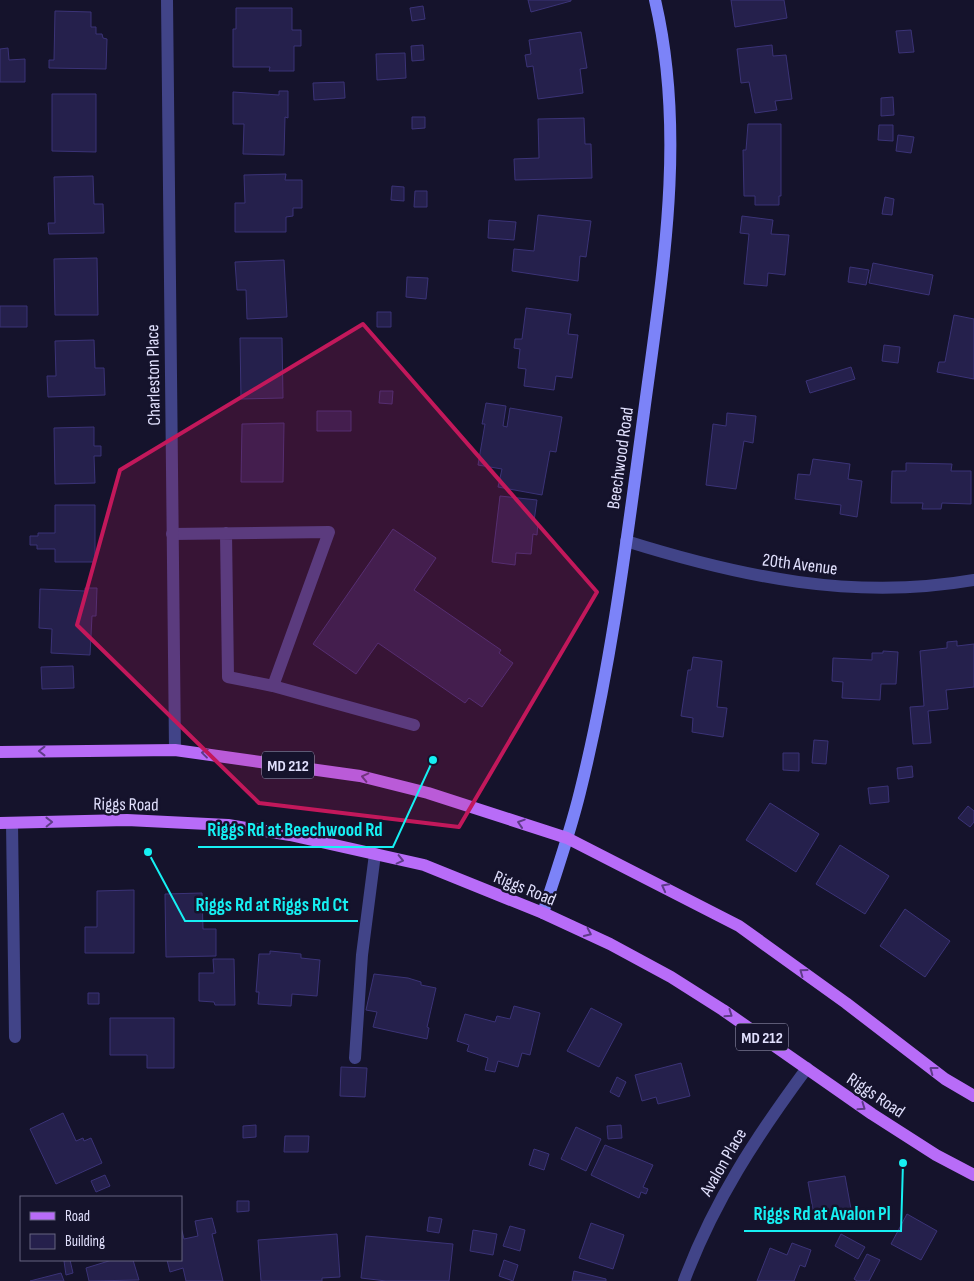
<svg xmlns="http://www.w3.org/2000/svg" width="974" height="1281" viewBox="0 0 974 1281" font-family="'Sofia Sans Condensed',sans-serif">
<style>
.building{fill:#25204c;stroke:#3b3377}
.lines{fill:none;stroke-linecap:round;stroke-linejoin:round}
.lane{stroke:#414488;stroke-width:12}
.street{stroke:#414488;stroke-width:12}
.secondary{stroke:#7c83f8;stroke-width:12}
.primary{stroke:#b86cf8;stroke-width:12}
.oneway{stroke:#5e3b88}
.marked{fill:#c2185b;fill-opacity:0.2;stroke:#c2185b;stroke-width:4;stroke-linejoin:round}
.labels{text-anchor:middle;stroke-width:5;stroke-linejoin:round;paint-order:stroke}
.shield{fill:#15132c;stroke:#a4a2be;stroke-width:1}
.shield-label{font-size:16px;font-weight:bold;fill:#e1e0fd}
.street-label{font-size:18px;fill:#e1e0fd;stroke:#15132c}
.leader{fill:none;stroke:#16f0f3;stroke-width:2}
.callout-dot{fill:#16f0f3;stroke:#15132c;stroke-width:2}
.callout-label{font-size:19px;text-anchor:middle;font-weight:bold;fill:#16f0f3;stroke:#15132c;stroke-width:5;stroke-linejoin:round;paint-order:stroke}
</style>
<rect width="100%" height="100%" fill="#15132c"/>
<!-- building -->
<path class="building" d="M528,0H571V1L531,12Z
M731,0H784L787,18L735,27Z
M423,6L425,19L412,21L410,8Z
M236,8H292V30H301V46H294V71H269L270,67H233V29H236Z
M55,11L91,12V27H96V34H102L103,38L107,39L106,69L49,68V60H54Z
M911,30L914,52L899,53L896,31Z
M581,32L587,68L580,69L583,93L538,99L533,66L527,67L525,55L531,54L529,40Z
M423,45L424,60L412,61L411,46Z
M772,45L773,56L786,55L792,99L775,101L777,110L755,113L749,82L741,83L737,49Z
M8,48L9,60L25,59V82H0V49Z
M405,53L406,78L377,80L376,54Z
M344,82L345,98L314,100L313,83Z
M279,91H288V118L285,117L284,155L243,154L244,124H233V92L279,95Z
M52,94H96V152L52,151Z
M893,97L894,115L881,116V98Z
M412,117H425V128L412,129Z
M584,118L585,144H591L592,178L515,180L514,159L539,158L538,119Z
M748,124H781V196H779V205H755V196H744L743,150H746Z
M879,125H893V141L878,140Z
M898,135L914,137L911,153L896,151Z
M286,174L285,180H302V208H293V216L286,217V232H235V203H245L244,175Z
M93,176L94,204H103L104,233L49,234L48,223H55L54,177Z
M392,186L404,187V201L391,200Z
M415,191H427V207H414Z
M885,197L894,199L892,215L882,214Z
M538,215L591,221L586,257L580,256L578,281L512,271L514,249L534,251Z
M742,216L773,220L771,234L789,235L785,275L768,273L767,286L744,284L749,234L740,233Z
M489,220L516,222L514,240L488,238Z
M97,258L98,315H55L54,259Z
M284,260L287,317L247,319L246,290H237L235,262Z
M873,263L933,275L929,295L869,283Z
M850,267L869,270L866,285L848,282Z
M407,277L428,278L426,299L406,297Z
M0,306H27V327H0Z
M526,308L571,314L568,334L578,335L572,378L556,376L554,390L524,386L526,369L518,368L520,349L514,348L515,339H522Z
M377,312H391V327H377Z
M954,315L974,319V379L937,372L939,362H945Z
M240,338H282L283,398L241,399Z
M94,340L95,368H104L105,395L48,397L47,376H56L55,341Z
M884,345L900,347L898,363L882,361Z
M851,367L855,379L810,393L806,381Z
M380,391H393L392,404L379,403Z
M486,403L506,406L503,426L507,427L510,408L562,417L556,452L550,451L542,495L498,487L502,469L478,465L485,424H482Z
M317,411H351V431H317Z
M727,413L756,416L753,443L744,441L736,489L706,485L713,424L726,426Z
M284,423L283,482H241L242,424Z
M94,427V446H101V456H94L95,483L55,484L54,428Z
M813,459L850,464L848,479L862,481L857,517L840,514L841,505L795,499L798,474L810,475Z
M906,463L952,464L951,471H971V504L942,503L941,509H922L923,503H891L892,471H906Z
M500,496L537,500L534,521L538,522L537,535L533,534L531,554L516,553L515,565L492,562Z
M55,505H95V562H55V549H37V545H30V536H38V533H55Z
M393,529L436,558L414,590L501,650L499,653L513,663L482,707L469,698L465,703L378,643L356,674L313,644Z
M85,588H97L96,616H92L90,655L51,653L52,629L39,628L40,589L85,591Z
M957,641V646L974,644V687L946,690L948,709L928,711L931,743L913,744L910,707L924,706L920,651L947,648V642Z
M883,651L898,652L896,684H881L880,700L842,698L843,682L832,681L833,658L872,660V653H883Z
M693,657L722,661L717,707L727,708L723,737L692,732L693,718L681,716L688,670H691Z
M73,666L74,688L42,689L41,667Z
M814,740L828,741L826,764L812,763Z
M783,753H799V771L783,770Z
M912,766L913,777L898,779L897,768Z
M888,786L889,802L870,804L868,788Z
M770,803L819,834L796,872L746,840Z
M968,806L974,811V822L970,827L958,818Z
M840,845L889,876L865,914L816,884Z
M134,890V953H85V927H97V891Z
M202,893L203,929H216V956L166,957L165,894Z
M905,909L950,941L925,977L880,946Z
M270,951L301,954V958L320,960L317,996L292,994L291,1006L258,1004L259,992H256L259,954H270Z
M213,959H234L235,1005H215L214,1002L199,1001V973H214Z
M374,974L408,978L421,982V985L436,988L427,1027L429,1028L427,1039L373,1027L377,1012L366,1010Z
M88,993H99V1004H88Z
M514,1006L540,1013L530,1055L522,1053L518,1067L498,1061L495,1072L485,1070L488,1058L467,1051L469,1045L457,1041L465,1014L495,1022L497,1016L510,1019Z
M591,1008L622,1024L599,1067L567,1051Z
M110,1018H174V1068H147V1055H110Z
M681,1063L690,1096L658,1104L656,1097L642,1101L635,1075Z
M341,1067L367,1068L365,1097L340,1096Z
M617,1077L626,1082L619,1097L610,1092Z
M63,1113L76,1141L83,1138L84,1141L91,1138L102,1163L56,1184L30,1129Z
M256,1125V1137L243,1138V1126Z
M621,1125L622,1138L608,1139L607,1126Z
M576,1127L601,1139L586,1171L561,1159Z
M285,1136H309L308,1152H284Z
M605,1145L653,1165L643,1187L648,1189L646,1194L641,1192L639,1198L591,1175Z
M534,1149L549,1154L544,1170L529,1165Z
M105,1175L110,1186L96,1192L91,1181Z
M845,1176L851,1209L814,1215L808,1182Z
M237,1201H249V1211L237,1212Z
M907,1214L937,1231L921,1260L891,1244Z
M429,1217L442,1219L439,1233L427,1231Z
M212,1218L216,1233L212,1234L223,1281H186L183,1268L170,1272L167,1260H181V1227L184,1239L198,1236L195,1221Z
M591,1223L624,1235L613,1269L579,1258Z
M510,1226L525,1230L520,1251L503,1246Z
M473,1230L497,1234L493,1255L470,1251Z
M337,1234L340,1277L322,1278V1281H261L258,1240Z
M841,1234L865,1247L858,1259L835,1246Z
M366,1236L453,1244L449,1281H386L361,1278Z
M792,1243L811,1250L805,1267L800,1265L794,1281H757L770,1248L787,1255Z
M867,1254L880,1260L869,1281H857L854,1279Z
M70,1260L73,1273L66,1275L64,1261Z
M112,1260H133L139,1280L89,1281L86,1268Z
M504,1260L518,1265L513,1281L499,1276Z
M574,1271L606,1279V1281H572Z
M61,1273L64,1281H30Z"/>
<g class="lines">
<!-- lane -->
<path class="lane" d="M226,533L228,677L273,686L414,725
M172,534L329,532L273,686
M355,1058L362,955L375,854"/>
<!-- street -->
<path class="street" d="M167,0L175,750
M626,541C741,577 854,601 974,580
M12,823L15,1037
M684,1281C714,1201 756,1137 807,1068"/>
<!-- secondary -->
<path class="secondary" d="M543,913C556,873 570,833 580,792C611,668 627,539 644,412C662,276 687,136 655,0"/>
<!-- primary -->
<path class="primary" d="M0,752L175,750L360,776L428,793L567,838L739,926L846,1003L945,1079L974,1096
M0,823L127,820L228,825L290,835L424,865L543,913L610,944L671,977L723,1010L872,1114L936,1155L974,1175"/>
</g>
<!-- one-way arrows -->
<defs><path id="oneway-chevron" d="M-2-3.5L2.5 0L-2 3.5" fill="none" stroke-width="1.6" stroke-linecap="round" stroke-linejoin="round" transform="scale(1.25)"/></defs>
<g class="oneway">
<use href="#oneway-chevron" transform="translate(42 751) rotate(180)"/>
<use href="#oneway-chevron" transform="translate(205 753) rotate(-173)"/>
<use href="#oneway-chevron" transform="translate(365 777) rotate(-167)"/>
<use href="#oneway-chevron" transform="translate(49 822) rotate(-1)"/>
<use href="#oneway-chevron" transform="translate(521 823) rotate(-162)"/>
<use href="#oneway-chevron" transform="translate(400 860) rotate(13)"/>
<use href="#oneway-chevron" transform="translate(665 887) rotate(-152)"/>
<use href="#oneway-chevron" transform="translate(588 933) rotate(25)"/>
<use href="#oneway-chevron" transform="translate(803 972) rotate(-144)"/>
<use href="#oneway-chevron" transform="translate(729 1014) rotate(35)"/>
<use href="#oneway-chevron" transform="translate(933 1070) rotate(-143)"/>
<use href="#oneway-chevron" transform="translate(862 1107) rotate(35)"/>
</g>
<!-- marked area -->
<path class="marked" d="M363,324L597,592L459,827L259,803L77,625L120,470Z"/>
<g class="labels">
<!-- shield labels -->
<g class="shield">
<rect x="262" y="751.5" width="52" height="27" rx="4"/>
<rect x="736" y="1023.5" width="52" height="27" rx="4"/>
</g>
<g class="shield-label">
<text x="288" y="771">MD 212</text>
<text x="762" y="1043">MD 212</text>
</g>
<!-- street labels -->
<g class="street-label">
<text transform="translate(153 375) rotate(-91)" y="6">Charleston Place</text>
<text transform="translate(620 458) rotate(-82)" y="6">Beechwood Road</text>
<text transform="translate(800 564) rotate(7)" y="6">20th Avenue</text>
<text transform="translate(126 804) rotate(1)" y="6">Riggs Road</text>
<text transform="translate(525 888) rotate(22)" y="6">Riggs Road</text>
<text transform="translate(876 1095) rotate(34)" y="6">Riggs Road</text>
<text transform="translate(723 1162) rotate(-60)" y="6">Avalon Place</text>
</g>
</g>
<!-- callouts -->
<path class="leader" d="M433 760L393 847H198M148 852L185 921H358M903 1163L901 1231H744"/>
<g class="callout-dot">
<circle cx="433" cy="760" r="5"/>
<circle cx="148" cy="852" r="5"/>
<circle cx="903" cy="1163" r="5"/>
</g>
<g class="callout-label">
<text x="295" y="836">Riggs Rd at Beechwood Rd</text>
<text x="272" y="911">Riggs Rd at Riggs Rd Ct</text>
<text x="822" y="1220">Riggs Rd at Avalon Pl</text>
</g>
<!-- legend -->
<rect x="20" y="1196" width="162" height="65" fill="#15132c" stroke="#676580"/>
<rect x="30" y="1212" width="25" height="8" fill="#b86cf8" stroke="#676580"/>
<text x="65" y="1221" font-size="15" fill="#e1e0fd">Road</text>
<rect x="30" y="1234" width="25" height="15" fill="#25204c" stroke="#676580"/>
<text x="65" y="1246" font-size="15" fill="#e1e0fd">Building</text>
</svg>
